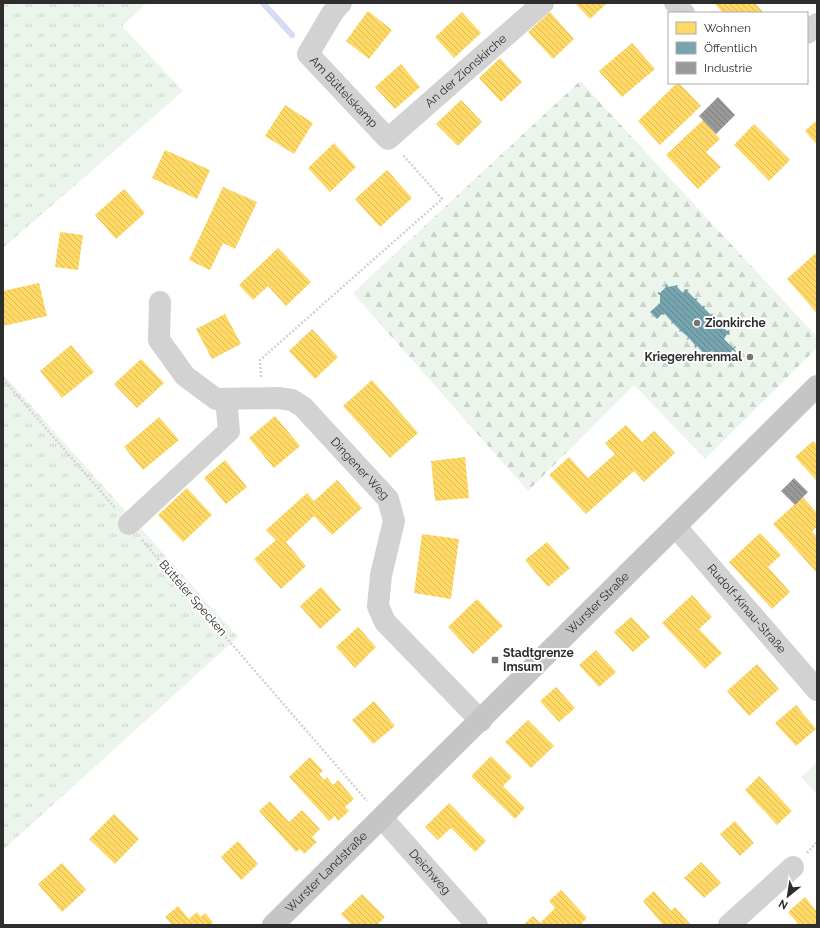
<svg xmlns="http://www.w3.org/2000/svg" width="820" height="928" viewBox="0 0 820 928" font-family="Raleway,sans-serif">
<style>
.grass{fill:url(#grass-tufts)}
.forest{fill:url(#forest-firs)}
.park{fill:#ecf5eb}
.homes{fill:url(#homes-back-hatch)}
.public{fill:url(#public-back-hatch)}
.industry{fill:url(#industry-back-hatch)}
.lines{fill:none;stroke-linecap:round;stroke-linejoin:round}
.stream{stroke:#d6ddf3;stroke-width:6}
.path{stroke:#d2d2d2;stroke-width:2.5;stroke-dasharray:2 2;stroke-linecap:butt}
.minor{stroke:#d2d2d2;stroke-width:22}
.major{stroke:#c5c5c5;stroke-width:22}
.poi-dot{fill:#767676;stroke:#fff;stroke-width:1.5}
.labels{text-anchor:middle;stroke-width:4;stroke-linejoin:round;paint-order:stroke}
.street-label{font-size:12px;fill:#2d2d2d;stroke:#fff}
.poi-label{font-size:12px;font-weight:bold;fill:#2d2d2d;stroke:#fff;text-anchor:start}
</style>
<defs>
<pattern id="grass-tufts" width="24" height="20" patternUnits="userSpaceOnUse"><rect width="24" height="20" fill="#ecf5eb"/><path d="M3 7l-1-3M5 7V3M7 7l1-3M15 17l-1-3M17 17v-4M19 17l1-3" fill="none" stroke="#cbd2ca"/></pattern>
<pattern id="forest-firs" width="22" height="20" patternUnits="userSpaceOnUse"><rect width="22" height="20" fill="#ecf5eb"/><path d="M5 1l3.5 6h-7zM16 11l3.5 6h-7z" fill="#cbd2ca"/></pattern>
<pattern id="homes-back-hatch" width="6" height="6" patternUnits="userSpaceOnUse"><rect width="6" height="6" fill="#ffd966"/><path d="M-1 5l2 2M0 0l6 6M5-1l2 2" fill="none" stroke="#dbbb59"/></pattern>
<pattern id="public-back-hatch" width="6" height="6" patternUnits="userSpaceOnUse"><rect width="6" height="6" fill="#76a5af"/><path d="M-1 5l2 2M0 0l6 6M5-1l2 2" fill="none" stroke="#61878f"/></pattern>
<pattern id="industry-back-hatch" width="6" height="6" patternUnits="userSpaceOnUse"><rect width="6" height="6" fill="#999"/><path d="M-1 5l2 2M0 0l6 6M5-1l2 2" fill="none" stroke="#7d7d7d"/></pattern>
</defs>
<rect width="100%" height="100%" fill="#fff"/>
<!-- grass -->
<path class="grass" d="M3,3H147L122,26L183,91L3,248Z
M3,374L238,637L3,850Z"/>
<!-- forest -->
<path class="forest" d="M580,81L817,337V348L705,459L634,385L528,491L353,293Z"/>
<!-- park -->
<path class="park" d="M817,762V795L801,777Z"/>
<!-- homes -->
<path class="homes" d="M575,3H607L590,19Z
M714,3H755L764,13H723Z
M368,11L392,30L369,59L346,41Z
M462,12L481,33L454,58L435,37Z
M550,12L574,39L553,59L528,32Z
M632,43L655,69L622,97L599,71Z
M500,58L522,82L501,102L479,78Z
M401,64L420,87L395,109L375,87Z
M677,83H679L701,106L660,145L638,121Z
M461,100L482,122L458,146L436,124Z
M285,105L313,123L294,154L265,136Z
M703,120L720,139L706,152L721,167L698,189L666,155Z
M816,121L817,123V145L805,131Z
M754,124L790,160L769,181L734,145Z
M334,143L356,167L330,192L308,168Z
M165,150L210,170L197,199L152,178Z
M387,170L412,198L380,227L355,199Z
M223,187L257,202L235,249L223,243L210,270L189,260Z
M124,189L145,213L116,239L95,215Z
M60,232L83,235L78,270L55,267Z
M278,248L311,282L286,306L268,286L253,300L239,285Z
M817,252V311L816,312L787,279Z
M39,283L47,316L3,326V291Z
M225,314L241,344L212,359L196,329Z
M312,329L338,357L315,379L289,351Z
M71,345L94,372L62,398L40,371Z
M141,359L164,383L137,408L114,384Z
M372,380L418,433L390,458L343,406Z
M275,416L300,446L274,468L249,438Z
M159,417L179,440L143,470L124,447Z
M626,425L642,442L654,431L675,453L644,482L634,471L586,514L549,475L569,457L588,478L615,454L605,443Z
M813,441L817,445V481L795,457Z
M465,457L469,498L435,501L431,461Z
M225,460L247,487L226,504L204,478Z
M337,480L362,508L332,535L314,516L286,542L306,566L281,589L254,559L276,540L266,530L307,493L314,501Z
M187,488L212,515L183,542L158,515Z
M803,497L817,513V527L812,531L817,537V573L773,524Z
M760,533L781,555L768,567L790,592L772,609L729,562Z
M422,534L459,539L451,599L414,593Z
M547,542L570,568L548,587L525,560Z
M321,587L341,610L320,629L300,606Z
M692,595L712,617L699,629L722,653L705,669L662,623Z
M477,599L503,626L473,654L448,627Z
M631,617L650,637L633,652L614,632Z
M358,627L376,647L355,668L336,647Z
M596,650L616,672L599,687L579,665Z
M757,664L779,689L749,716L727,691Z
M556,687L575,708L559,722L540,701Z
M374,701L395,726L373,744L352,720Z
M796,705L816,729L796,746L775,723Z
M528,720L554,746L531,768L505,742Z
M491,756L512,777L503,786L525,808L515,819L471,776Z
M310,757L323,771L319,774L324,780L327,777L333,785L338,780L354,799L345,807L349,811L338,821L335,816L329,821L289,777Z
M759,776L792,811L777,825L745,790Z
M270,801L289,822L302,810L320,829L312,837L317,842L304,854L300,849L296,852L259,811Z
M449,803L486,841L475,852L451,828L438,840L425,827Z
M114,814L139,839L115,864L89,839Z
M735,821L754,843L740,856L720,834Z
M238,841L258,864L241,880L221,857Z
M701,862L721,883L704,898L684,878Z
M62,863L86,890L62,912L38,884Z
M561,890L587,918L580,925H523L533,916L540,923L555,908L549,901Z
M654,891L671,911L675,907L691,925H663L643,901Z
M362,894L385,917L377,925H352L341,914Z
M805,897L817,912V925H799L788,912Z
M178,906L189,919L197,912L201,917L205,913L213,922L210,925H172L165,917Z"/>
<!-- public -->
<path class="public" d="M667,284L668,287L678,285L677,287L683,293L685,289L686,290L687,289L689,290L687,291L695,299L696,298L698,299L696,300L703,307L704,305L705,307L704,308L711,315L712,313L713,315L712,316L718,322L720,321L721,322L720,324L727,331L729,330L730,331L729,332L730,334L728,335L727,334L724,339L733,348L735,346L736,347L734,349L736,351L735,352L733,350L723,360L725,362L724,363L722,361L721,363L719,362L721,360L712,351L707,354L708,355L707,357L706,355L704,357L703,355L704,354L697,346L696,348L694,346L695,345L689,338L688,340L687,339L688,337L681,331L680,332L679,331L680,330L673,323L672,324L671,323L672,322L665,314L663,315L662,314L657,319L650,312L660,303V295L658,294V292L660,293L666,287L665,285Z"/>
<!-- industry -->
<path class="industry" d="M718,97L735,115L716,134L699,116Z
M794,478L808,492L795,505L781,491Z"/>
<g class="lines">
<!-- stream -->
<path class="stream" d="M263,3L292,35"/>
<!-- path -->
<path class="path" d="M261,377L260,360L442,199L402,154
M3,379L116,509
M142,540L367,801
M807,853L817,842"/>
<!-- minor -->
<g class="minor">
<path id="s1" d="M341,3L333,12L308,54L388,139L543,3"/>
<path d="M675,3L684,13"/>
<path d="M807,33L817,24"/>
<path id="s2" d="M160,302L159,340L185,376L216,399L278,398L292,400L303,407L388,499L394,521L381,575L378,606L385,622L481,721"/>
<path d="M129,524L229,431L226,399"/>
<path id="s3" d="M676,527L817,690"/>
<path id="s4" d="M382,818L477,925"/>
<path d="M729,925L793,867"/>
</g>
<!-- major -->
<path class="major" id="s5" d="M273,925L817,386"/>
</g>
<!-- markers -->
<g class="poi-dot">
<circle cx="697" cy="323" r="4"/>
<circle cx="750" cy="357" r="4"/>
<rect x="491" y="656" width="8" height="8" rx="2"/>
</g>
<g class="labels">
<!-- street labels -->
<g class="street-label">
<text dy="4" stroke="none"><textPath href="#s1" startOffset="281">An der Zionskirche</textPath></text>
<text dy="4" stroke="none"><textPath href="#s1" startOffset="113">Am Büttelskamp</textPath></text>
<text dy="4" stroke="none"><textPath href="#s2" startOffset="294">Dingener Weg</textPath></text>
<text transform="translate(193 598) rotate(49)" y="4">Bütteler Specken</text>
<text dy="4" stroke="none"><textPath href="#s5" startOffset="457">Wurster Straße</textPath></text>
<text dy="4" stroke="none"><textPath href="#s3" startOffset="108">Rudolf-Kinau-Straße</textPath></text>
<text dy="4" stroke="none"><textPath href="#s4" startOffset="72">Deichweg</textPath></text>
<text dy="4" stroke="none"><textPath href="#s5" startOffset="75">Wurster Landstraße</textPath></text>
</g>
<!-- poi labels -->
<g class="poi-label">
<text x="705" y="327">Zionkirche</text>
<text x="742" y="361" text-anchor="end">Kriegerehrenmal</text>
<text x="503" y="657">Stadtgrenze<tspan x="503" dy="14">Imsum</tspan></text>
</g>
</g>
<!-- border -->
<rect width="820" height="928" fill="none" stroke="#2d2d2d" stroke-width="8"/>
<!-- legend -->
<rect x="668" y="12" width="140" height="72" fill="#ffffff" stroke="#ababab"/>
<rect x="676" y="22" width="20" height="12" fill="#ffd966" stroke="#ababab"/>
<text x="704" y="32" font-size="12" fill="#2d2d2d">Wohnen</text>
<rect x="676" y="42" width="20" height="12" fill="#76a5af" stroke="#ababab"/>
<text x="704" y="52" font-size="12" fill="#2d2d2d">Öffentlich</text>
<rect x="676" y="62" width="20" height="12" fill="#999999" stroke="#ababab"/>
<text x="704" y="72" font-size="12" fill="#2d2d2d">Industrie</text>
<!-- north arrow -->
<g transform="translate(788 896) rotate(210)" stroke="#ffffff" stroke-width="3" paint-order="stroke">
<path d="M0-3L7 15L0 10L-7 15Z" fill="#2d2d2d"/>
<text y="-6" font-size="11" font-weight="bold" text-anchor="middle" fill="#2d2d2d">N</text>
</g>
</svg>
